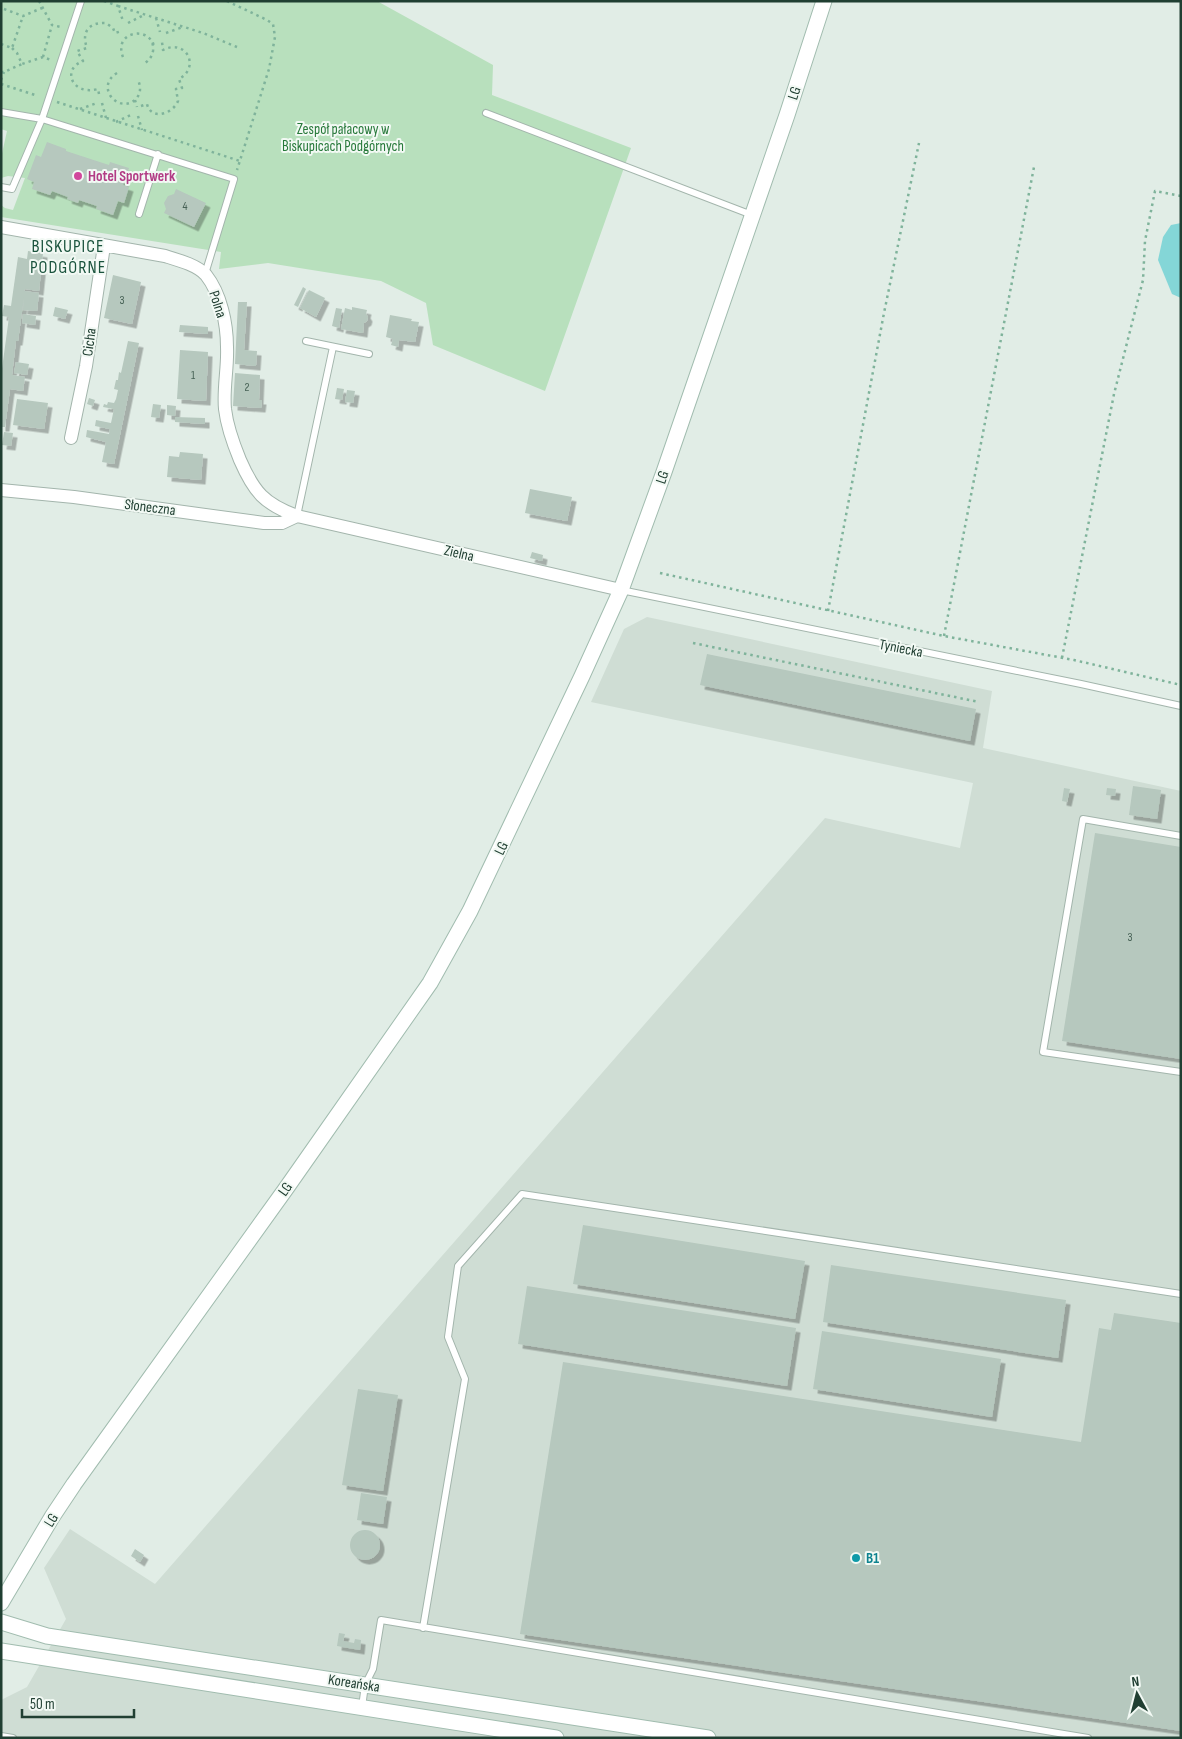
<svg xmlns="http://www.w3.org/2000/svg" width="1182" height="1739" viewBox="0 0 1182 1739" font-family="'Sofia Sans Condensed',sans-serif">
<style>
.built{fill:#cfddd4}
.green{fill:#b8e0bd}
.water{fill:#84d6d7}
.building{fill:#b6c8be;filter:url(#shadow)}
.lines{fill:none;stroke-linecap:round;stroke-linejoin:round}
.lane-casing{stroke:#a3b5ac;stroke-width:8}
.street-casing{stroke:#a3b5ac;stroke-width:14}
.secondary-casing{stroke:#a1bcaf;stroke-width:17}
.path{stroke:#7fb39b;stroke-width:2.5;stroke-dasharray:2.5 4;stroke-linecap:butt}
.lane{stroke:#fff;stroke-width:6}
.street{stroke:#fff;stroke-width:12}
.secondary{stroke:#fff;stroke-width:15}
.hotel-dot{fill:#d1479c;stroke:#f2f9f4;stroke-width:2}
.culture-dot{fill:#0f9aa8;stroke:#f2f9f4;stroke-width:2}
.labels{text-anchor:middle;stroke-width:4;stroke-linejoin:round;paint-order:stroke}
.number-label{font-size:12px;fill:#466155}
.street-label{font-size:15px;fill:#203f32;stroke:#f2f9f4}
.park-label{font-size:15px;fill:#27793a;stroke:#f2f9f4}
.hotel-label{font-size:15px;font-weight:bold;fill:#b23c85;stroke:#f2f9f4;text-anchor:start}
.culture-label{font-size:15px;font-weight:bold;fill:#0d838f;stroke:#f2f9f4;text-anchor:start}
.quarter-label{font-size:18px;letter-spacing:1px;fill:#1a533d;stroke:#f2f9f4}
</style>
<defs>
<filter id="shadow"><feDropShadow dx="4.5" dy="4.5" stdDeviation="0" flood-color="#0004"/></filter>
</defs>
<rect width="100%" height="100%" fill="#e1ede6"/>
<!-- built -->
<path class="built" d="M647,617L992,691L983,748L1181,791V1738H1V1700L27,1687L66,1619L44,1568L70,1529L155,1584L825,818L960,848L973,783L591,702L624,629Z"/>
<!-- green -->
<path class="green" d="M1,1H377L493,65L492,95L631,148L545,391L433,345L426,303L381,281L268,263L219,269L221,252L1,217V205L5,208L13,210L25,178L8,176L1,178V158L7,131L1,129Z"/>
<!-- water -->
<path class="water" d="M1181,223V298L1172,294L1158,260L1163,237L1171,225Z"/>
<!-- building -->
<path class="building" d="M47,142L66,149V151L109,165L110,162L129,168L123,185L129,187L124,203L118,201L113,215L96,209L97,206L79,200L78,203L67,199L68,197L52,191L50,195L32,189L34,182L27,179L36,155L41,157Z
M176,189L206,203L194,227L164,213L166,209L164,203L168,196L174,194Z
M28,251L43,253L39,291L25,289L24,291L39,293L37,311L23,310L24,297L18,341H16L12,375L25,377L23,391L10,389L5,427H1V376L9,317L2,316L4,305L11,306L18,257L27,259Z
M113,275L141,282L132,324L104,318Z
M303,287L306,289L298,307L294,305Z
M309,290L325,298L316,317L300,308Z
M238,302H247L244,350L257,351L256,366L235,364Z
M55,307L68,310L65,319L53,316Z
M352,307L367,310L366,314L368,317L367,321L364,323L363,333L341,329L345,308L352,310Z
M336,308L342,309L339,328L332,326Z
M23,314L36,316L35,325L22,323Z
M390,315L412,319L411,321L419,322L415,342L399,340L398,347L391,345L393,339L386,337Z
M180,325L208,327V334L179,332Z
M128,341L139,343L114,464L102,462L106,442L86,437L87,430L109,434L110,429L95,426L96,420L111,423L114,409L103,407L104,404L107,405L108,402L114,403L116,399L118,390L114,389L116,380H118L119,372L121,373Z
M180,350L208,352L206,401L177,399Z
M16,362L29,364L27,375L14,373Z
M235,373L260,375L259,400H262L261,408L233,406Z
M337,388L344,389L342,400L335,399Z
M347,390L355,391L353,403L345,402Z
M89,398L95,400L93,406L87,404Z
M17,399L48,403L44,429L13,425Z
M153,404L161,405L159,418L151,417Z
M167,405L176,406L175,416L167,415Z
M175,417L205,418V424L175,422Z
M4,432L13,433L11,446L2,445Z
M180,452L203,454L201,480L167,477L169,456L179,457Z
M530,489L572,497L567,521L525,513Z
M532,552L543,555L542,561L530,558Z
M707,654L976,709L970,741L700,685Z
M1133,786L1161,790L1157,819L1129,815Z
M1064,788L1070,789L1067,802L1062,801Z
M1107,788L1116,789L1115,796L1106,795Z
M1095,833L1181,847V1059L1062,1041Z
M583,1225L805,1261L795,1319L573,1284Z
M831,1265L1066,1300L1058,1358L823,1322Z
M527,1286L796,1328L787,1386L518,1344Z
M1114,1313L1181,1323V1731L520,1634L563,1362L1081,1442L1099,1328L1111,1330Z
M822,1331L1001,1359L992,1417L813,1389Z
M358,1389L398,1395L383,1491L342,1485Z
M361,1493L387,1497L383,1524L357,1520Z
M350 1545a15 15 0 1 1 30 0a15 15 0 1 1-30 0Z
M135,1549L144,1555L140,1562L131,1556Z
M339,1633L345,1634L343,1641L354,1643L355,1639L361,1640L360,1650L337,1646Z"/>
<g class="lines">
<!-- lane casing -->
<g class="lane-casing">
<path id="lane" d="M1,112L42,119L81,1
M486,113L752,215
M1,187L12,189L42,119L234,179L205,274
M139,214L158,154
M306,341L369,354
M297,516L333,347
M621,590L1081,684L1181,706
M1181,836L1083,819L1043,1052L1181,1072
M423,1628L465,1379L448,1337L458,1266L522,1194L1181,1294
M362,1707L365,1685L373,1669L381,1620L1088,1738
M1,1736L13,1738"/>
</g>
<!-- street casing -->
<g class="street-casing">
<path id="street" d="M1,227L165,256C178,260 197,265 206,275C221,294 227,324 227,347C228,368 223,388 225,409C227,426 233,443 240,460C254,492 264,504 297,516L621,590
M71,438L86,366L104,246
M1,490L74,497L264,523H282L297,516"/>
</g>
<!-- secondary casing -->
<g class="secondary-casing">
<path id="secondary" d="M1,1603L52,1517L74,1484L285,1190L430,983L470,911L582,676L621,590L664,472L787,115L824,1
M1,1622L47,1636L708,1738
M1,1651L556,1738"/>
</g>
<!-- path -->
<path class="path" d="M39,1L52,25L61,27
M104,1L118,6L123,21
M227,1L267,20L273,24L275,37L269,69L237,170
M118,6L203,33L237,47
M4,9L23,16L42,8
M156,18L160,32
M128,23L144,15
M166,33L183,27
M1,44L12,48L23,16
M152,44L158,42
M12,48L17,53L22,64L43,57L51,60
M43,57L52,25
M123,57C112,29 156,25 153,51C152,57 149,60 144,64
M1,72H4L22,64
M117,73C94,87 119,115 136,99C141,93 141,87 138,80
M1,80L4,72
M1,84L38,96
M99,94L98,89C72,96 61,69 83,61L77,51L87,48C81,32 89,22 106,23L113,28L115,33L122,31
M135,100L137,107
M57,102L240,161
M102,103L106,118
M141,106L147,104C151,121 173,114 178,101L176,89L182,88L179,79C201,67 186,38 163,50L162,42
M80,109L97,103
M138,116L142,130
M116,122L133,114
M660,573L944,636L1074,660L1181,685
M828,611L884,313L919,143
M944,636L1034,167
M693,643L979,702
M1062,658L1114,394L1143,280L1145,241L1155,191L1181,196"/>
<!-- lane -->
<use href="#lane" class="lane"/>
<!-- street -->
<use href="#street" class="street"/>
<!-- secondary -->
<use href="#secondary" class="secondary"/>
</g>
<!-- markers -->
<circle class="hotel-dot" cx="78" cy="176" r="5"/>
<circle class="culture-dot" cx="856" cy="1558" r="5"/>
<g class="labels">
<!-- number labels -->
<g class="number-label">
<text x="185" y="210">4</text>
<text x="122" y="304">3</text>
<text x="193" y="379">1</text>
<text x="247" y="391">2</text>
<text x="1130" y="941">3</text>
</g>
<!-- street labels -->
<g class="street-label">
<text transform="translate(794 93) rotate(-72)" y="5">LG</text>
<text transform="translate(218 304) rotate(72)" y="5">Polna</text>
<text transform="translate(89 342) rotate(-82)" y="5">Cicha</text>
<text transform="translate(662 477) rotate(-71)" y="5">LG</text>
<text transform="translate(150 507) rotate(7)" y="5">Słoneczna</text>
<text transform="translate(459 553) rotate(13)" y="5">Zielna</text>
<text transform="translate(901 648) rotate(11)" y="5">Tyniecka</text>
<text transform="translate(501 848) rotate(-64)" y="5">LG</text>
<text transform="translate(285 1189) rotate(-55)" y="5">LG</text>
<text transform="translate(51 1520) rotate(-58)" y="5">LG</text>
<text transform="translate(354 1683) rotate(9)" y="5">Koreańska</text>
</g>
<!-- park labels -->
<g class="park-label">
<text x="343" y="134">Zespół pałacowy w<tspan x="343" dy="17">Biskupicach Podgórnych</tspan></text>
</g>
<!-- hotel labels -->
<g class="hotel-label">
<text x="88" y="181">Hotel Sportwerk</text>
</g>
<!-- culture labels -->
<g class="culture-label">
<text x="866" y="1563">B1</text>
</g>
<!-- quarter labels -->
<g class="quarter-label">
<text x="68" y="252">BISKUPICE<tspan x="68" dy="21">PODGÓRNE</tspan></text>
</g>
</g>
<!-- border -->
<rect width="1182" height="1739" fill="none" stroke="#203f32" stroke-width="5"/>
<!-- north arrow -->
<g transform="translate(1137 1694) rotate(353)" stroke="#f2f9f4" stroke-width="4" paint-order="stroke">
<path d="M0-4L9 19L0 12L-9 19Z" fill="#203f32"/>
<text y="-8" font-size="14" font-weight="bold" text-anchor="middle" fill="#203f32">N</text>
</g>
<!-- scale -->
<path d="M22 1709v8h112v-8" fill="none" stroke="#203f32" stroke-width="2.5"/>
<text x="30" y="1709" font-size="15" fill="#203f32" stroke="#f2f9f4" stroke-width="4" paint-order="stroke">50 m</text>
</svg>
